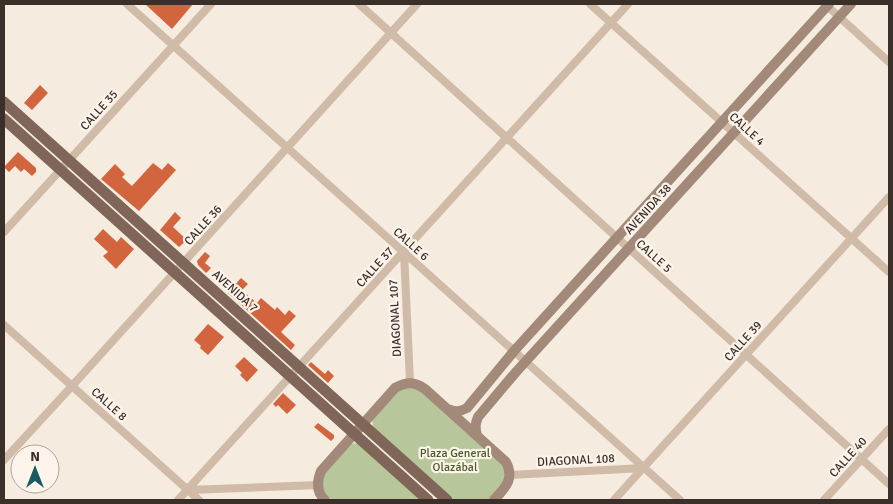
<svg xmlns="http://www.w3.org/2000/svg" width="893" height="504" viewBox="0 0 893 504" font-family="Signika,sans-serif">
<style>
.green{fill:#b7c69b}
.building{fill:#d3653e}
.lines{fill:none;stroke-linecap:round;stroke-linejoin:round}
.minor{stroke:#cfbba8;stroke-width:8}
.secondary{stroke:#a38979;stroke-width:10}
.primary{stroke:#7f6658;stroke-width:11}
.labels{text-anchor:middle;stroke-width:4.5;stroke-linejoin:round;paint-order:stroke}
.street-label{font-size:12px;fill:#3b2f29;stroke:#fcf4eb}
.park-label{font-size:12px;fill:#495c29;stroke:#fcf4eb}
</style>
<rect width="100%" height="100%" fill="#f5ebde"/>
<!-- green -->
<path class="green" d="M418,387L503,463L507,472L505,481L488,500H454L373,427L372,417L398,388Z
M359,443L422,500H332C307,478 332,461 348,444Z"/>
<!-- building -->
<path class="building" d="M145,4H193L172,29Z
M40,85L48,93L32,110L24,103Z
M18,152L36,168V172L32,176L24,169L21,172L15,166L9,172L4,167Z
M153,163L162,170L168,163L176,170L139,211L101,179L115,164L125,174L122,177L132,186Z
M175,212L181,218L173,227L187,240L179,247L160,230Z
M103,229L117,242L121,237L134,249L116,269L103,256L108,252L94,239Z
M205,252L210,256L205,263L211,268L206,273L198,265L197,261Z
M241,278L248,284L242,290L257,303L261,298L275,310L277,307L285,315L289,310L296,316L281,332L295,345L291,350L228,293Z
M208,324L224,337L208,355L200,348L201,346L194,340Z
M244,357L258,370L247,382L240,375L242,373L235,366Z
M311,362L325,374L328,370L334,376L328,383L308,365Z
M283,393L296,405L287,414L278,405L276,407L273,404Z
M318,423L334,435V438L331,441L314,427Z"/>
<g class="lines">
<!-- minor -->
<path class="minor" d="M127,4L680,500
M359,4L889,484
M590,4L889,272
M825,4L889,62
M4,232L211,4
M404,252L410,382
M4,325L199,500
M4,460L72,386L417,4
M510,475L644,468
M188,490L318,485
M178,500L628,4
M614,500L889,197
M824,500L889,429"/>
<!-- secondary -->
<path class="secondary" d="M448,409C455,412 460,412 467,408L514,351L829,4
M477,435C475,428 475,424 478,417L516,372L851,4
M325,500C316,492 317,481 321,471L395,388C406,382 414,381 425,389L506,462C515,479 505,488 494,500"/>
<!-- primary -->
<path class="primary" d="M4,102L447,500
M4,119L428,500"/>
</g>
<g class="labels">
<!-- street labels -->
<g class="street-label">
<text transform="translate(99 110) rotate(-48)" y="4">CALLE 35</text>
<text transform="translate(747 129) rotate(42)" y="4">CALLE 4</text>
<text transform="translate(648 209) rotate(-48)" y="4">AVENIDA 38</text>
<text transform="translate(203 225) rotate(-48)" y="4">CALLE 36</text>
<text transform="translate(411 244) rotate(42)" y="4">CALLE 6</text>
<text transform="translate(654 256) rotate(42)" y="4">CALLE 5</text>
<text transform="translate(375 267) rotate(-48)" y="4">CALLE 37</text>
<text transform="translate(235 291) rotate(42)" y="4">AVENIDA 7</text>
<text transform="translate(395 318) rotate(-93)" y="4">DIAGONAL 107</text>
<text transform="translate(743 341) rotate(-48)" y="4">CALLE 39</text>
<text transform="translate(109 404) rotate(42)" y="4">CALLE 8</text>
<text transform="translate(848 457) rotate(-48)" y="4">CALLE 40</text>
<text transform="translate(576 460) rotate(-3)" y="4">DIAGONAL 108</text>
</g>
<!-- park labels -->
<g class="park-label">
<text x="455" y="457">Plaza General<tspan x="455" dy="14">Olazábal</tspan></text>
</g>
</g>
<!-- border -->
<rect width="893" height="504" fill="none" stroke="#3b2f29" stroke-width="10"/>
<!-- north arrow -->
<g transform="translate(35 469)"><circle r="24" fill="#fcf4eb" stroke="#afa59d"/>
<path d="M0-4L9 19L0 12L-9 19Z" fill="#195b62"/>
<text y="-8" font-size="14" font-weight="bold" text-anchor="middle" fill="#3b2f29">N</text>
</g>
</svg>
